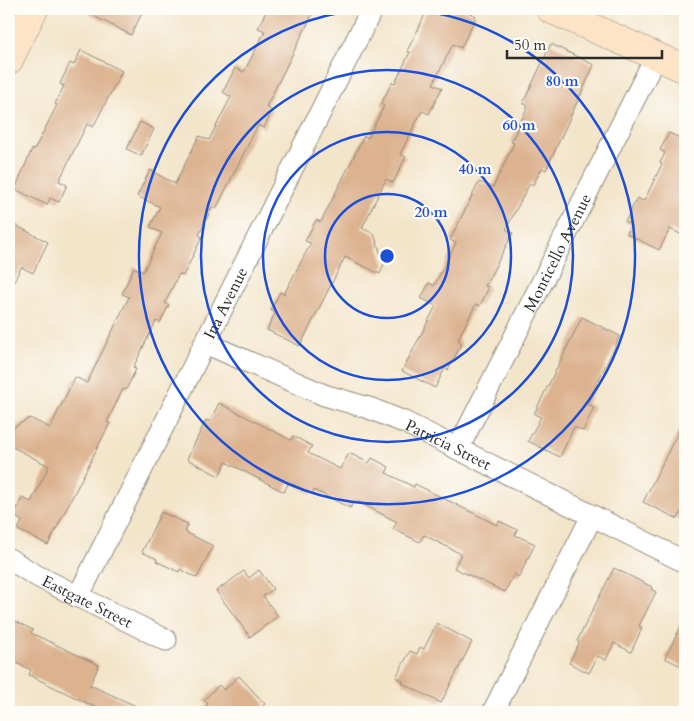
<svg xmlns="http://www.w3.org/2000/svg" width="694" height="721" viewBox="0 0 694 721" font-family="Cardo,serif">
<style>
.building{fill:#dcb28f}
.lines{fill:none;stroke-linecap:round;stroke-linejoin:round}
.street-casing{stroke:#8f887a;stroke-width:23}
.secondary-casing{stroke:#8f887a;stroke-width:29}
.street{stroke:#fff;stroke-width:21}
.secondary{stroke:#fee4c6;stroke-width:28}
.ring{fill:none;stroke:#1d4ed8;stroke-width:2.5}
.labels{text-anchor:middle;stroke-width:4.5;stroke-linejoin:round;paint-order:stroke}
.street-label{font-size:16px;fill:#2b2b2b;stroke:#fdfcf7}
.centre{fill:#1d4ed8;stroke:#fdfcf7;stroke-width:2.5}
.ring-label{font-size:15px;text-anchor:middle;font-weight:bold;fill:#1d4ed8;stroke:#fdfcf7;stroke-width:4.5;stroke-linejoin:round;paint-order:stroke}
</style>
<rect width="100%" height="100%" fill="#fdfcf7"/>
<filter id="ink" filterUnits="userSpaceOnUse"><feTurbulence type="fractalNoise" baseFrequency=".02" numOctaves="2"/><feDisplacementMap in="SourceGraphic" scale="10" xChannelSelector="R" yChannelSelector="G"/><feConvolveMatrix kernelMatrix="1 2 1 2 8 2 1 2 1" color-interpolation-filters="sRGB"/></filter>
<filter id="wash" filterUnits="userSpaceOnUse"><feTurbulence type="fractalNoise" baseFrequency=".0096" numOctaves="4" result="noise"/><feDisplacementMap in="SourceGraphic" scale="20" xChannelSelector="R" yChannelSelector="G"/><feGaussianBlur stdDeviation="1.12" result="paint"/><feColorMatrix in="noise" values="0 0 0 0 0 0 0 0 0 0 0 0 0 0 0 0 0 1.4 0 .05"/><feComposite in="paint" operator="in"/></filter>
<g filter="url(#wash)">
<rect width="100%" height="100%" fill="#f3e5ca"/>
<g id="blocks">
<!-- building -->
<path class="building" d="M80,9H144L131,35Z
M267,9H315L266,107L272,111L264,128L258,125L216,209L212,207L199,235L202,237L183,276L179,274L165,303L169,305L160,323L156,321L133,368L136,369L126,390L123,389L107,422L110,423L48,545L18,530L22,521L14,516L22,498L31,502L49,466L9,445V438L14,427L30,418L50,428L75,377L87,383L129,297L122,294L134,267L143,272L162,233L150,227L160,207L137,196L150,170L175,184L199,136L209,140L231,97L223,92L235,68L244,72L265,31L258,28Z
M428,9H461L476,16L461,48L453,44L433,84L442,88L429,114L422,111L400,154L406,157L393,183L386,179L362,228L374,234L384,264L380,274L345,257L300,346L267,330L275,313L271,310L280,292L284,294L311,243L305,241L316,220L321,222L364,136L368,138L384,106L381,104L392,82L395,83L410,52L407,51Z
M551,44L594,65L546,170L542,168L533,185L530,183L506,229L513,233L485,286L489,287L480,306L476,304L458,339L460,340L458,342L462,343L448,370L445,368L435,388L402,371L436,306L421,298L429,283L434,286L456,243L450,240L479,182L493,187L514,143L511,142L528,106L523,103Z
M81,50L122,71L93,127L87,124L59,181L67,185L59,202L50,198L47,205L15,189L32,149L34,150L57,105L55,104L64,86L60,84L70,63L74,65Z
M140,122L154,129L141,156L127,149Z
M669,133L685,140V236L670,229L659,250L627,234L631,225L625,222L637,198L644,201L662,164L660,163L665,153L660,150Z
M9,222L48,242L33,273L21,267L9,292Z
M582,317L620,336L587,404L594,407L583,431L574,427L560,457L528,441L541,417L534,414Z
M219,403L291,440L293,436L312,446L308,453L340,469L349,453L369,463L372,458L389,467L386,473L414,487L415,484L497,525L499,521L518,530L515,535L535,544L519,577L514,574L505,592L454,568L461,554L424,535L420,542L393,529L397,522L355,500L350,508L314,490L312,494L289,482L284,492L226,462L219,476L187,459L206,420L210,421Z
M685,418V504L678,519L643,502Z
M161,512L188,524L185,532L213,546L197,578L180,569L179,572L156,561L157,559L142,552Z
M614,568L652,587L651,589L656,592L639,626L642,628L631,652L614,643L606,660L598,656L589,673L569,663L579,643L577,641Z
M259,570L273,589L263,596L278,616L250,637L216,591L244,571L249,578Z
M9,618L33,630L31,633L99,665L90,685L149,712H93L95,707L29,675L31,670L9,659Z
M685,618V668L665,658Z
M437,623L472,642L441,703L402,683L403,681L396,677L410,651L417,654L420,647L424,649Z
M239,676L265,704L256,712H199L208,704L204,700L219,685L224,690Z"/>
</g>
</g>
<g filter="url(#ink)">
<use href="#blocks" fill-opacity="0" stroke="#8f887a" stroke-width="1"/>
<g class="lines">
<!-- street casing -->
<g class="street-casing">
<g id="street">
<path id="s1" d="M205,343L324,395L369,408L404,422L685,562"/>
<path id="s2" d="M458,449L656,56"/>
<path id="s3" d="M9,559L37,576L166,640"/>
<path id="s4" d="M78,597L372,9"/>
<path d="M493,712L592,516"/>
</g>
</g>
<!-- secondary casing -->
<g class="secondary-casing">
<path id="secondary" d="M550,9L685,69
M9,60L34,9"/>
</g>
<!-- street -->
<use href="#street" class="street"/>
<!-- secondary -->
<use href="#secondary" class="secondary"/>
</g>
</g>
<!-- distance rings -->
<g class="ring">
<circle cx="387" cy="256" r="62"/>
<circle cx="387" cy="256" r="124"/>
<circle cx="387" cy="256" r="186"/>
<path d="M406 9A248 248 0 1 1 368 9"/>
</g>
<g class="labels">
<!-- street labels -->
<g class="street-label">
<text dy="6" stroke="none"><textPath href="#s2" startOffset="220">Monticello Avenue</textPath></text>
<text dy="6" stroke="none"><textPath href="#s4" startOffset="329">Ina Avenue</textPath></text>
<text dy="6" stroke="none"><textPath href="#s1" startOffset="264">Patricia Street</textPath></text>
<text dy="6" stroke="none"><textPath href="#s3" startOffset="89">Eastgate Street</textPath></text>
</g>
</g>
<circle cx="387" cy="256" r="8" class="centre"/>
<g class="ring-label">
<text x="562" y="86">80 m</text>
<text x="519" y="130">60 m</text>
<text x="475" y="174">40 m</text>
<text x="431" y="217">20 m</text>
</g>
<!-- margin -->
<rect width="694" height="721" fill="none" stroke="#fdfcf7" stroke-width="30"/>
<!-- scale -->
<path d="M507 50v8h155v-8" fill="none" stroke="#2b2b2b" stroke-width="2.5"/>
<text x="514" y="50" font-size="15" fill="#2b2b2b" stroke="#fdfcf7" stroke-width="4" paint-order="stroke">50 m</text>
</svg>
